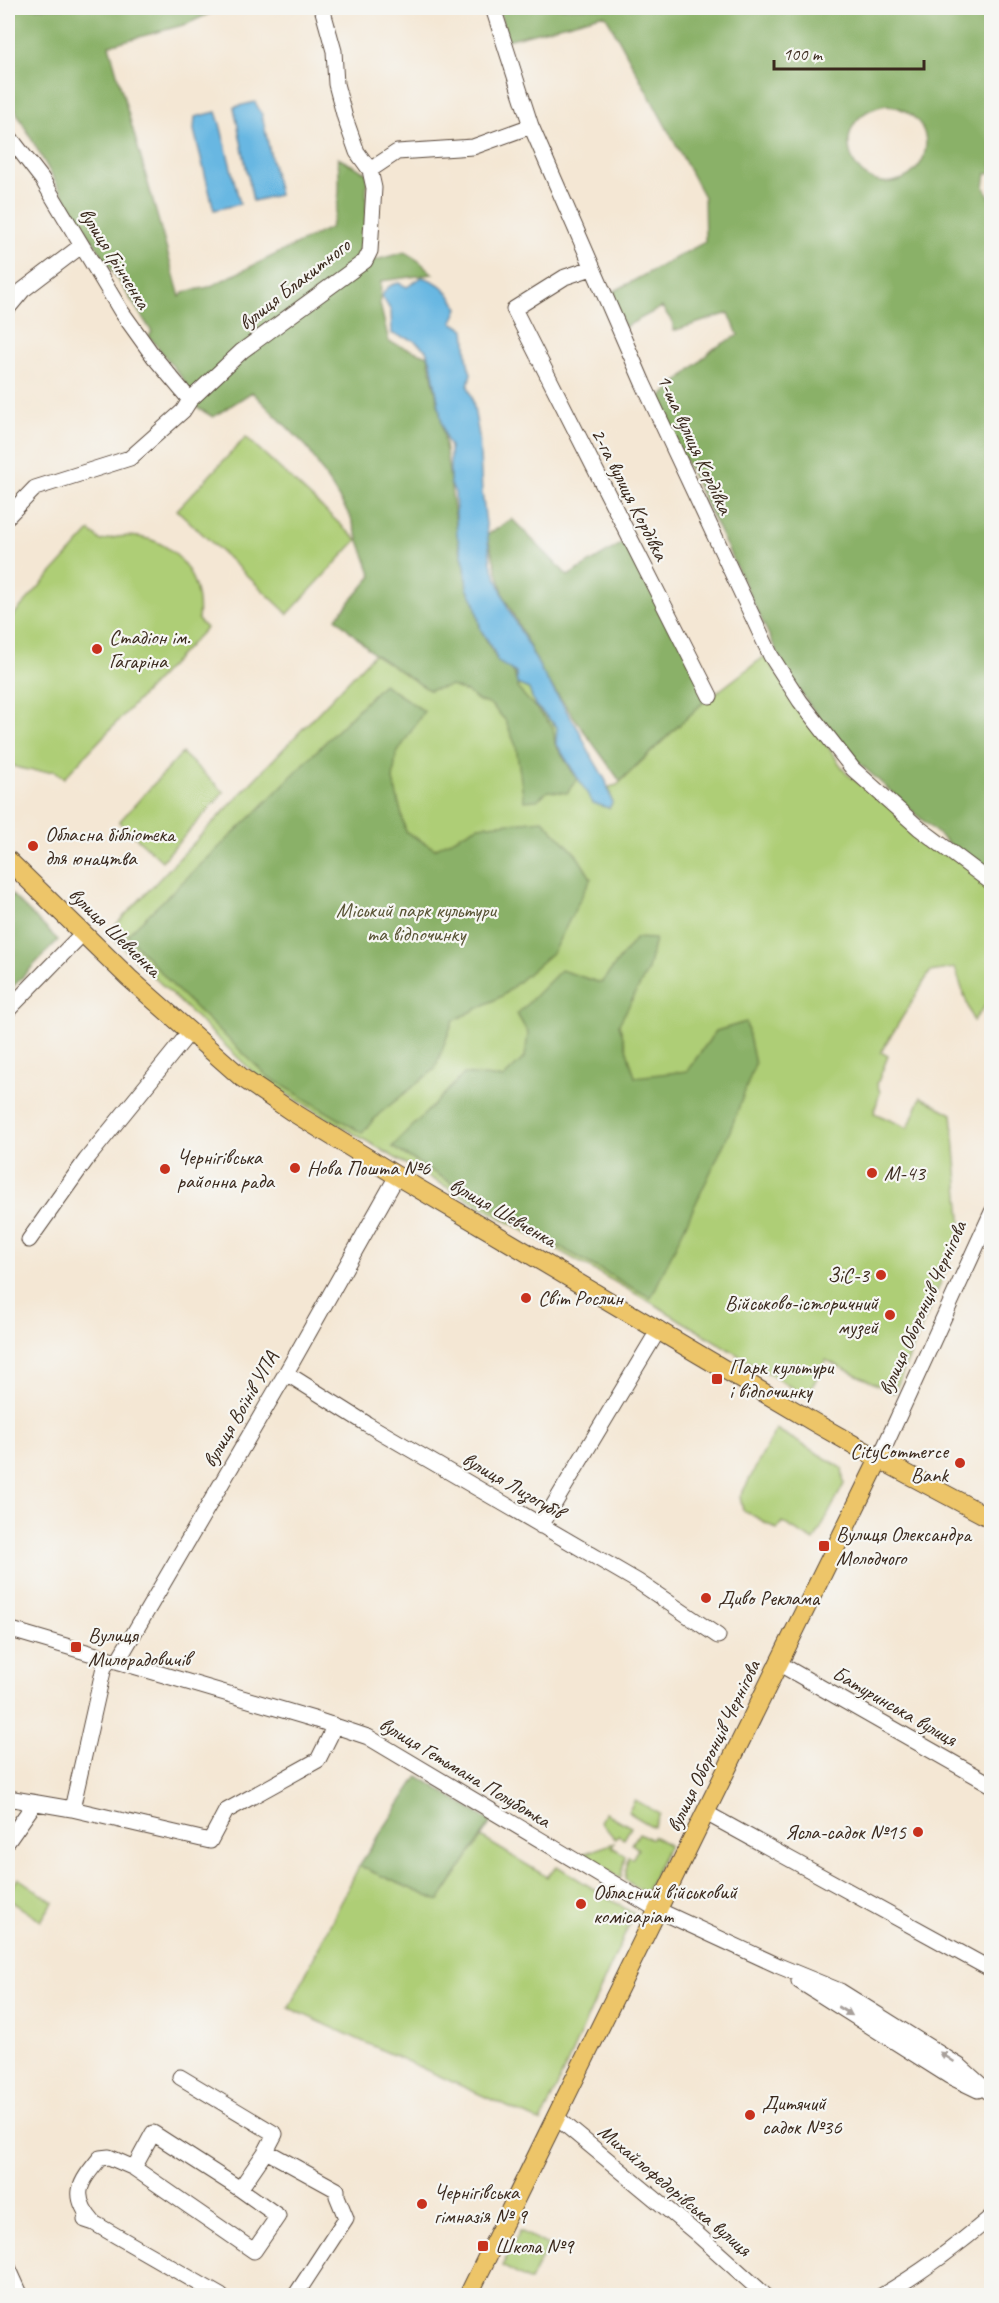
<svg xmlns="http://www.w3.org/2000/svg" width="999" height="2303" viewBox="0 0 999 2303" font-family="Caveat,sans-serif">
<style>
.green{fill:#aece76;stroke:#747c4a;stroke-width:1.5}
.forest{fill:#8ab167;stroke:#626e42;stroke-width:1.5;fill-rule:evenodd}
.water{fill:#68b7e2;stroke:#527080;stroke-width:1.5}
.lines{fill:none;stroke-linecap:round;stroke-linejoin:round}
.minor-casing{stroke:#574639;stroke-width:17}
.major-casing{stroke:#574639;stroke-width:20}
.minor{stroke:#fff;stroke-width:15}
.major{stroke:#edc569;stroke-width:18}
.oneway{fill:#a79f9a}
.poi-dot{fill:#c8321e;stroke:#f6f6f2;stroke-width:2}
.labels{text-anchor:middle;stroke-width:4.5;stroke-linejoin:round;paint-order:stroke}
.street-label{font-size:21px;fill:#3b2a1e;stroke:#f6f6f2}
.poi-label{font-size:21px;fill:#3b2a1e;stroke:#f6f6f2;text-anchor:start}
.park-label{font-size:21px;fill:#585334;stroke:#f6f6f2}
</style>
<rect width="100%" height="100%" fill="#f6f6f2"/>
<filter id="ink" filterUnits="userSpaceOnUse"><feTurbulence type="fractalNoise" baseFrequency=".0167" numOctaves="2"/><feDisplacementMap in="SourceGraphic" scale="12" xChannelSelector="R" yChannelSelector="G"/><feConvolveMatrix kernelMatrix="1 2 1 2 8 2 1 2 1" color-interpolation-filters="sRGB"/></filter>
<filter id="wash" filterUnits="userSpaceOnUse"><feTurbulence type="fractalNoise" baseFrequency=".008" numOctaves="4" result="noise"/><feDisplacementMap in="SourceGraphic" scale="24" xChannelSelector="R" yChannelSelector="G"/><feGaussianBlur stdDeviation="1.35" result="paint"/><feColorMatrix in="noise" values="0 0 0 0 0 0 0 0 0 0 0 0 0 0 0 0 0 1.4 0 .05"/><feComposite in="paint" operator="in"/></filter>
<g filter="url(#wash)">
<rect width="100%" height="100%" fill="#f4e7d4"/>
<!-- green -->
<path class="green" d="M246,437L357,540L288,614L177,510Z
M90,531L101,541C157,522 204,563 198,620L206,628L64,778L55,771C37,772 24,771 8,764V621Z
M374,654L429,690L513,670L516,673L517,684L529,689L535,705L557,727L556,743L593,802L609,808L612,803L609,787L617,785L699,706L765,656L846,773L991,885V999L973,1021L955,968L930,972L881,1052L888,1056L877,1084L880,1092L874,1113L908,1128L921,1097L952,1114L961,1219L960,1231L946,1270L894,1393L826,1360L807,1397L652,1303L397,1159L258,1077L108,933Z
M182,753L224,792L162,861L119,822Z
M776,1429L842,1468L844,1484L814,1541L782,1522L777,1529L743,1510L740,1497Z
M635,1800L660,1814L653,1827L628,1812Z
M605,1813L631,1827L624,1839L618,1836L615,1839L600,1821Z
M639,1833L651,1839L653,1836L669,1845L645,1893L625,1880L628,1856L632,1859L638,1849L632,1844Z
M481,1837L547,1877L557,1866L634,1914L541,2122L289,2008L359,1866L439,1901Z
M614,1843L612,1847L625,1855L621,1878L580,1855Z
M18,1878L53,1902L41,1921L8,1899V1894Z
M520,2231L548,2245L530,2281L502,2266Z"/>
<!-- forest -->
<path class="forest" d="M8,8H221L187,24L109,45L180,297L184,292L209,287L330,228C341,202 340,186 338,158L367,173L365,263L405,252L419,261L433,274L381,281L380,304L389,342L428,356L442,423L459,546L465,566L467,588L475,603L480,628L498,662L513,670L519,690L553,727L555,744L577,779L567,793L548,791L537,800L524,801L516,746L505,720L491,705L479,701L467,692L451,686L429,690L374,654L336,618L372,576L350,516L307,447L252,392L213,417L198,408L185,382L149,336L152,332L59,188L8,97Z
M499,8H991L992,172L986,174L984,187L992,201L991,873L949,844L837,743L788,675L657,401L713,349L738,335L729,313L673,331V323L662,307L625,327L609,294L705,242L704,197L606,16L601,15L507,40ZM887,105C913,109 932,129 924,156C921,166 912,175 903,179C849,200 822,115 887,105Z
M512,519L568,576L629,539L710,696L620,781L545,677L504,596L487,535Z
M383,684L424,711L396,755L393,780L406,832L435,849L478,826L543,820L576,854L591,878L553,952L502,996L453,1021L435,1069L379,1114L362,1133L267,1076L176,989L127,935L257,811Z
M8,891L58,940L8,992Z
M636,938L655,939L648,970L619,1024L635,1077L687,1071L716,1031L746,1022L755,1064L730,1131L651,1298L514,1221L392,1147L464,1074L503,1078L525,1057L528,1033L517,1014L561,970L601,983Z
M418,1776L491,1822L439,1901L359,1866Z"/>
<!-- water -->
<path class="water" d="M255,102L262,115L279,195L253,201L234,107Z
M216,112L220,124L240,204L214,210L194,130L195,117Z
M422,277C441,282 449,292 458,308L452,322L465,330C467,344 465,361 471,373L468,386L472,397L479,436L482,492L491,563L508,608L545,677L579,730L589,752L606,781L612,803L609,808L593,803L556,743L557,727L535,705L529,689L517,684L516,673L498,662L492,647L481,630L475,603L467,588L465,566L457,535L455,493L450,483V447L446,439L442,423L431,362L426,350L413,340L392,334L391,311L382,296C386,287 390,285 399,283L407,287Z"/>
</g>
<g filter="url(#ink)">
<g class="lines">
<!-- minor casing -->
<g class="minor-casing">
<path id="minor" d="M493,8L531,126L643,383L771,656L800,701L853,769L919,828L992,883
M8,135L42,179L121,311L154,357L190,400
M370,170L397,152L473,147L531,126
M592,268L565,277L514,309L710,696
M8,308L23,290L81,246
M8,516L35,488L130,458L183,411L190,400L242,351L365,261L370,251L374,188L370,170L357,152L345,118L336,84L334,51L322,8
M8,1010L83,933
M29,1240L86,1160L189,1033
M286,1373L367,1424L637,1581L718,1636
M879,1459L992,1212
M541,1526L659,1329
M8,1629L317,1720L368,1737L658,1910L779,1966L840,1991L961,2067L992,2095
M119,1662L120,1657L286,1373L397,1176
M778,1663L992,1785
M8,1798L72,1809L210,1841L226,1811L318,1760L330,1736L333,1725
M72,1809L104,1667L110,1660
M706,1813L992,1970
M8,1841L34,1804
M799,1981L949,2076L978,2090
M180,2077L275,2134L266,2151L337,2190V2196L346,2218L295,2296
M556,2117L696,2233L766,2296
M134,2168L153,2133L240,2189L266,2151
M85,2220L94,2223L221,2296
M94,2223C70,2195 79,2184 100,2158L109,2157L134,2168L254,2251L278,2216L240,2189
M8,2267L21,2296
M881,2296C921,2273 957,2246 992,2216"/>
</g>
<!-- major casing -->
<g class="major-casing">
<path id="major" d="M8,860L129,978L241,1077L291,1111L397,1176L817,1424L879,1459L992,1519
M468,2296L879,1459"/>
</g>
<!-- minor -->
<use href="#minor" class="minor"/>
<!-- major -->
<use href="#major" class="major"/>
</g>
<!-- one-way arrows -->
<defs><path id="oneway-solid" d="M-6-.8H1V-3.2L6.5 0L1 3.2V.8H-6Z" transform="scale(1.5)"/></defs>
<g class="oneway">
<use href="#oneway-solid" transform="translate(845 2011) rotate(32)"/>
<use href="#oneway-solid" transform="translate(947 2057) rotate(-146)"/>
</g>
</g>
<!-- markers -->
<g class="poi-dot">
<circle cx="97" cy="649" r="6"/>
<circle cx="33" cy="846" r="6"/>
<circle cx="295" cy="1168" r="6"/>
<circle cx="165" cy="1169" r="6"/>
<circle cx="872" cy="1173" r="6"/>
<circle cx="881" cy="1275" r="6"/>
<circle cx="526" cy="1298" r="6"/>
<circle cx="890" cy="1315" r="6"/>
<rect x="711" y="1373" width="12" height="12" rx="3"/>
<circle cx="960" cy="1463" r="6"/>
<rect x="818" y="1540" width="12" height="12" rx="3"/>
<circle cx="706" cy="1598" r="6"/>
<rect x="70" y="1641" width="12" height="12" rx="3"/>
<circle cx="918" cy="1832" r="6"/>
<circle cx="581" cy="1904" r="6"/>
<circle cx="750" cy="2115" r="6"/>
<circle cx="422" cy="2204" r="6"/>
<rect x="477" y="2240" width="12" height="12" rx="3"/>
</g>
<g class="labels">
<!-- street labels -->
<g class="street-label">
<text transform="translate(115 258) rotate(58)" y="7">вулиця Грінченка</text>
<text transform="translate(294 284) rotate(-38)" y="7">вулиця Блакитного</text>
<text transform="translate(695 444) rotate(65)" y="7">1-ша вулиця Кордівка</text>
<text transform="translate(630 494) rotate(63)" y="7">2-га вулиця Кордівка</text>
<text transform="translate(115 932) rotate(44)" y="7">вулиця Шевченка</text>
<text transform="translate(503 1212) rotate(30)" y="7">вулиця Шевченка</text>
<text transform="translate(922 1308) rotate(-66)" y="7">вулиця Оборонців Чернігова</text>
<text transform="translate(240 1409) rotate(-60)" y="7">вулиця Воїнів УПА</text>
<text transform="translate(513 1485) rotate(30)" y="7">вулиця Лизогубів</text>
<text transform="translate(895 1706) rotate(30)" y="7">Батуринська вулиця</text>
<text transform="translate(713 1746) rotate(-64)" y="7">вулиця Оборонців Чернігова</text>
<text transform="translate(465 1772) rotate(31)" y="7">вулиця Гетьмана Полуботка</text>
<text transform="translate(675 2190) rotate(40)" y="7">Михайлофедорівська вулиця</text>
</g>
<!-- poi labels -->
<g class="poi-label">
<text x="109" y="644">Стадіон ім.<tspan x="109" dy="24">Гагаріна</tspan></text>
<text x="45" y="841">Обласна бібліотека<tspan x="45" dy="24">для юнацтва</tspan></text>
<text x="177" y="1164">Чернігівська<tspan x="177" dy="24">районна рада</tspan></text>
<text x="307" y="1175">Нова Пошта №6</text>
<text x="884" y="1180">М-43</text>
<text x="869" y="1282" text-anchor="end">ЗіС-3</text>
<text x="538" y="1305">Світ Рослин</text>
<text x="878" y="1310" text-anchor="end">Військово-історичний<tspan x="878" dy="24">музей</tspan></text>
<text x="729" y="1374">Парк культури<tspan x="729" dy="24">і відпочинку</tspan></text>
<text x="948" y="1458" text-anchor="end">CityCommerce<tspan x="948" dy="24">Bank</tspan></text>
<text x="836" y="1541">Вулиця Олександра<tspan x="836" dy="24">Молодчого</tspan></text>
<text x="718" y="1605">Диво Реклама</text>
<text x="88" y="1642">Вулиця<tspan x="88" dy="24">Милорадовичів</tspan></text>
<text x="906" y="1839" text-anchor="end">Ясла-садок №15</text>
<text x="593" y="1899">Обласний військовий<tspan x="593" dy="24">комісаріат</tspan></text>
<text x="762" y="2110">Дитячий<tspan x="762" dy="24">садок №36</tspan></text>
<text x="434" y="2199">Чернігівська<tspan x="434" dy="24">гімназія № 9</tspan></text>
<text x="495" y="2253">Школа №9</text>
</g>
<!-- park labels -->
<g class="park-label">
<text x="416" y="917">Міський парк культури<tspan x="416" dy="24">та відпочинку</tspan></text>
</g>
</g>
<!-- margin -->
<rect width="999" height="2303" fill="none" stroke="#f6f6f2" stroke-width="30"/>
<!-- scale -->
<path d="M774 60v9h150v-9" fill="none" stroke="#3b2a1e" stroke-width="3"/>
<text x="783" y="60" font-size="18" fill="#3b2a1e" stroke="#f6f6f2" stroke-width="4.5" paint-order="stroke">100 m</text>
</svg>
